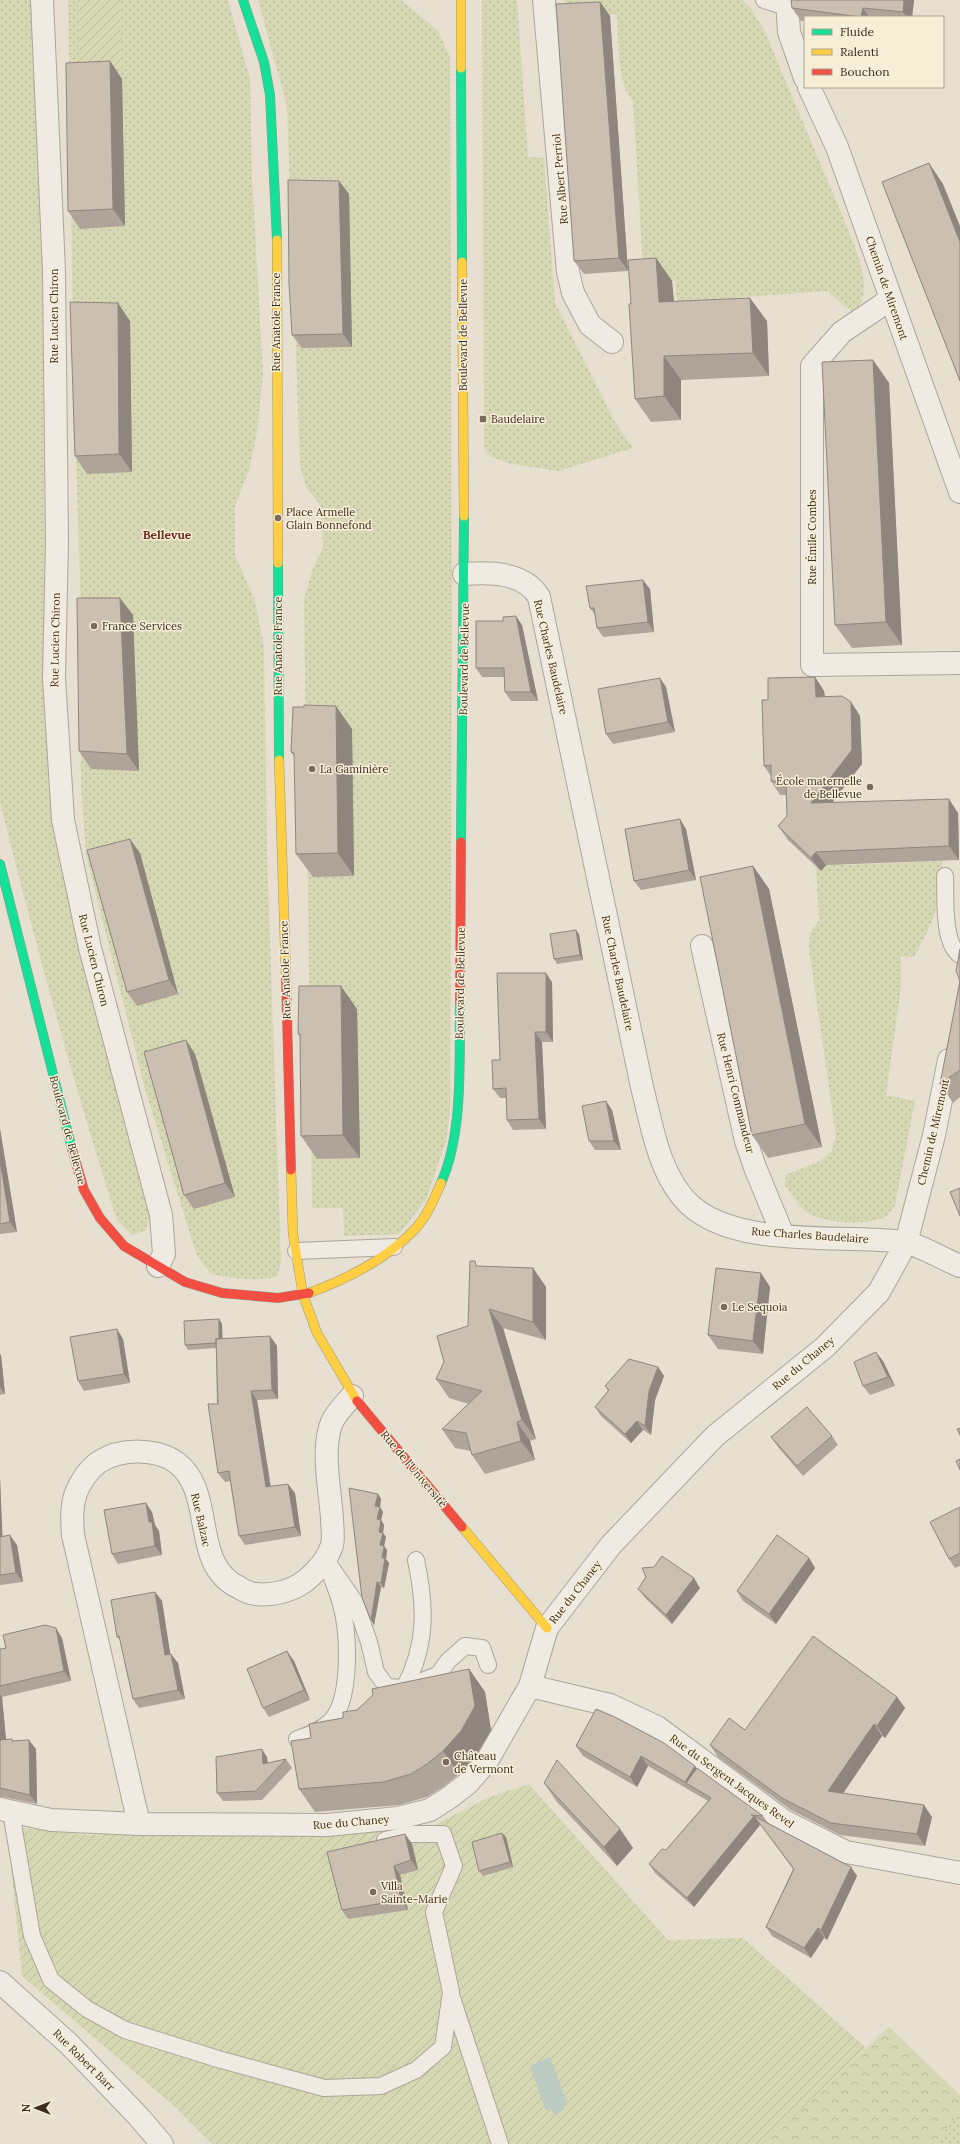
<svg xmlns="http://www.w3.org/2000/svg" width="960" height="2144" viewBox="0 0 960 2144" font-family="Lora,serif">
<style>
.grass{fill:url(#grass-dots)}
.forest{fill:url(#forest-crowns)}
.garden{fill:url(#garden-furrows)}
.water{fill:#bcccc2}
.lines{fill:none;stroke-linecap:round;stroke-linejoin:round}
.lane-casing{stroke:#ada599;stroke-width:18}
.street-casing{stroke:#ada599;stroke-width:24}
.fast-casing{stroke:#9c958a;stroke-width:10}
.slow-casing{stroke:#9c958a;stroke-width:10}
.jam-casing{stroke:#9c958a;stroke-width:10}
.lane{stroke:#efebe3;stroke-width:16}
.street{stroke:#efebe3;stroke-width:22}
.fast{stroke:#16e098;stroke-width:9}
.slow{stroke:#ffcf43;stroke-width:9}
.jam{stroke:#f24e42;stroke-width:9}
.wall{fill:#afa499}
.shaded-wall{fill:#8e867d}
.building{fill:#cbbfb2;stroke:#8e867d}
.poi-dot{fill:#786c5e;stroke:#f7eed8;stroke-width:1.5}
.labels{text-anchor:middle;stroke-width:3;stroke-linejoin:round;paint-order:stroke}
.street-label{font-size:11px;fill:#3d2e20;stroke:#f7eed8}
.poi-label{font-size:11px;fill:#3d2e20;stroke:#f7eed8;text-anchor:start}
.neighbourhood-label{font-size:12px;font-weight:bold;fill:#6b2e1e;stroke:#f7eed8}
</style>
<defs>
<pattern id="grass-dots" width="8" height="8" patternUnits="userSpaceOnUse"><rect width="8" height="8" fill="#d6d7b3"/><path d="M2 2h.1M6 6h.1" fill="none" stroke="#b9b99a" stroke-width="1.8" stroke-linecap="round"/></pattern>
<pattern id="forest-crowns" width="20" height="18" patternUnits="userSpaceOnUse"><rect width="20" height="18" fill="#d6d7b3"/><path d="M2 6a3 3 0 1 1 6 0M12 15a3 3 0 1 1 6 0" fill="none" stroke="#b9b99a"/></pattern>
<pattern id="garden-furrows" width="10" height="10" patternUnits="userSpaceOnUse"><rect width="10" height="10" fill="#d6d7b3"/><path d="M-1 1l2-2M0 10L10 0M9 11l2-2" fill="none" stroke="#b9b99a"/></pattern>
</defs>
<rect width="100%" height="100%" fill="#e7e0d1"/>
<!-- grass -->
<path class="grass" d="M0,0H31L42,261L44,495L51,785L151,1215L145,1231L132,1235L117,1220C73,1082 35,943 0,802Z
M68,0H228L250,79L252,175L263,373L257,433L249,470L235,506V555L255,601L264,647L267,851L281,1263L277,1277C253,1281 234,1279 211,1274L197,1256L145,1089L86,855L81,786V612L74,394Z
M258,0H401L438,31L450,57L452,636L450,1113L446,1141L426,1200L399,1234L344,1236L343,1208H312L304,599L312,571L323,548L321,506L306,487L300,465L287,106Z
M482,0H517L528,157L544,158L555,303L615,422L633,448L558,471L507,463L490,456L484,448Z
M565,0H742L750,7L764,30L845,222C853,242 871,282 861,303C859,306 855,309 852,312L827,291L677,302L675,281L644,283L633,101C616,83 619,38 617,14L566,18Z
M830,861L845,865L942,861C942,904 934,920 914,957H901V987L886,1095L915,1101L895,1205C892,1209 889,1215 885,1217C866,1226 820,1224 804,1210C797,1203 791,1193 785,1185L786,1175L820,1161L831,1152L836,1136L809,949L810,933L819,921L816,867L821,871Z
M960,2110V2144H935Z"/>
<!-- forest -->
<path class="forest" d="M889,2027L960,2095V2110L935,2144H764Z"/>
<!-- garden -->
<path class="garden" d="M78,0H120L122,69L79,70Z
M529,1784L668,1940L743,1938L866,2048L764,2144H212L174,2106L22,1976L7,1826L87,1835L431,1827L487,1798Z"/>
<!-- water -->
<path class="water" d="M550,2057L567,2103L563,2105L564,2110L554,2114L551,2108L546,2111L530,2066Z"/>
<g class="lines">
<!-- lane casing -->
<g class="lane-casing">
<path id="lane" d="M764,0L786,7
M945,876C946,896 942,943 960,955
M296,1251L394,1247
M326,1560L355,1602L369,1642L376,1672L387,1687L404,1688L438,1675L448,1661L465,1646L482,1648L488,1665
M404,1688C427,1646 426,1606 416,1560
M297,1739C309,1735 320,1731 330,1722C352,1700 349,1633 341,1604C339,1595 335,1587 332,1578
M11,1812L32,1936L51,1980L87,2009L125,2030L218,2059L324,2088L381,2086L416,2070L443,2047L451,1992L434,1912L454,1866L443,1834H412L385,1840
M452,1998L500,2144"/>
</g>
<!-- street casing -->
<g class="street-casing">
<path id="street" d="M42,0L54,271L57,541L54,678L63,820L90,948L161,1215L164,1254L158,1266
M544,0L568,272L573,293L590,325L612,342
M787,0L789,32L805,78
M809,87L837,147L960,492
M891,299L842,332L812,366V665L960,663
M464,574C490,572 524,572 539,597L642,1087C652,1126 659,1175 689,1204C737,1249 841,1234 904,1242C918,1244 945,1260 960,1266
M702,946L746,1141L756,1170L783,1235
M530,1686L610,1705L657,1727L784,1821L846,1852L960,1873
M0,1809L51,1820L139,1824L327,1825L398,1818L430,1810L450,1797L468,1783L487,1761L530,1686L547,1628L611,1545L715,1436L825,1347L879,1292L906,1243L934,1135L949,1060
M139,1824L73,1535C72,1521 71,1507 76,1493C80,1482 89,1469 99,1462C121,1448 157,1448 177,1463C217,1494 189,1565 240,1588C245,1591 250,1594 256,1594C272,1596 292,1591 305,1581C316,1572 328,1559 332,1545C334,1538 332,1526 332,1518C330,1490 321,1448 332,1422C337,1412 345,1404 352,1396
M0,1982L69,2044L139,2117L162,2144"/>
</g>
<!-- fast casing -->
<g class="fast-casing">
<path id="fast" d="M243,0L264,62L270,95L277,240
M461,68L462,262
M278,563L279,760
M461,842L464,516
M0,864L72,1149
M441,1183C464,1132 459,1057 460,1002"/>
</g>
<!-- slow casing -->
<g class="slow-casing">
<path id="slow" d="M461,0V68
M277,240L278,563
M462,262L464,516
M279,760L286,977
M291,1170L293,1234L303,1295L317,1333L357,1401
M309,1293C347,1279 387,1259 415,1229C427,1216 434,1199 441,1183
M462,1527L547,1628"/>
</g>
<!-- jam casing -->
<g class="jam-casing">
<path id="jam" d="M286,977L291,1170
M460,1002L461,842
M72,1149L84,1190L100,1218L124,1246L185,1282L222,1293L278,1298L309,1293
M357,1401L462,1527"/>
</g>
<!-- lane -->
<use href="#lane" class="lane"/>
<!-- street -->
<use href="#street" class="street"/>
<!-- fast -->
<use href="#fast" class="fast"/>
<!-- slow -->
<use href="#slow" class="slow"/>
<!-- jam -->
<use href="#jam" class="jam"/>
</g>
<!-- wall -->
<path class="wall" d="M914,0L912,17H805V21H801L792,8Z
M600,2L610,16L628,271L584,274L574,261Z
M110,61L122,79L125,226L80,229L68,211Z
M339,181L349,194L352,347L302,348L292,335Z
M656,258L672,281L674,301L767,321L769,376L681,380V420L651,422L635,399L631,304Z
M130,321L132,472L87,474L75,456Z
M873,360L889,383L902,645L852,648L835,625Z
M650,589L654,632L603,637L597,628L595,615L590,608Z
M133,615L139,771L91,769L79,751Z
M522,625L538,701H511L505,692L504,677H482L476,668Z
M815,677L824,691L825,697L851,702L860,716L862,764L832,802L958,813L959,860L826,865L821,871L788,840L778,826L787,816L786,795H780L771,781V776L764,766L768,700Z
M666,687L675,732L613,744L606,734Z
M304,707L352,729L354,876L313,877L296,854L295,757L291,752Z
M686,829L696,880L641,890L634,881Z
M140,853L178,994L137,1006L127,992Z
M753,866L769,889L822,1147L768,1158L752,1135Z
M579,934L583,960L557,964L554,959Z
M960,949V1097L953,1103L940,1084L960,981Z
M552,982L553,1042H542L546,1129L513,1130L507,1120L506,1098H500L493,1089L500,1060Z
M357,1009L360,1158L317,1159L301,1136L300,1037L298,1034Z
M195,1054L235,1197L194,1209L184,1195Z
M612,1110L621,1150H595L589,1141Z
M0,1129L17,1232L0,1234Z
M479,1266L533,1268L546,1287V1340L503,1328L536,1439L530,1441L535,1460L485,1474L472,1455L471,1451L455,1448L442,1429L469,1404L449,1398L436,1379L468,1326Z
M770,1287L763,1354L718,1349L708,1335Z
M219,1319L222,1324V1339L270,1336L277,1346L278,1399L257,1400L271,1487L295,1493L301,1536L245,1545L239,1536L230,1481L225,1482L218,1473L216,1348L188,1350L185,1345Z
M123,1339L130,1383L84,1391L78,1381Z
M0,1354L1,1355L5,1394L0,1395Z
M883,1361L895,1386L870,1395L863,1386Z
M658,1367L664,1376L655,1400L651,1435L643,1430L631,1443L601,1416L595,1407L608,1391L605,1386Z
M832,1436L838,1445L803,1476L778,1447L771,1437Z
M0,1477L2,1537L17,1545L23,1582L0,1585Z
M378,1494L381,1499L380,1507L383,1512L381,1520L384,1525L383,1533L386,1537L384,1546L387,1550L386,1559L389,1563L384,1588L381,1587L374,1625L371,1620Z
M960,1507V1566L955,1568L949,1559Z
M152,1512L155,1525L159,1531L162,1555L118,1564L112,1554Z
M809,1558L815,1568L776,1624L743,1601L737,1591Z
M700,1588L672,1624L645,1598L638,1589Z
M155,1592L162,1601L170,1654L178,1663L185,1699L139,1708L133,1699L120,1640L117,1637Z
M62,1638L71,1681L2,1697L6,1740L12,1739L13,1741L36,1749L37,1804L3,1797H0V1649Z
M294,1661L310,1700L269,1717L263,1708Z
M469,1669L485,1692L491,1730L477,1754L459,1774L443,1787L427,1797L399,1805L315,1812L299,1789L311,1738L357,1710Z
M897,1697L905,1708L885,1738L882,1736L843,1794L932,1817L925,1846L840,1835L791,1810L718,1757L710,1745L745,1730Z
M596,1709L696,1768L763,1816L768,1823L851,1867L857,1876L827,1940L824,1938L811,1958L772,1936L766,1927L793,1869L760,1824H759L760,1825L694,1907L655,1873L649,1864L666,1850L708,1801L648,1766L637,1787L583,1756L576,1746Z
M267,1757L268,1763L286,1759L292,1768L262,1800L223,1801L217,1793Z
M544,1783L620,1829L633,1848L617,1866L557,1802Z
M405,1834L412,1844L418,1870L400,1875L408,1910L348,1919L342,1910Z
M506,1837L513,1867L483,1876L479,1871Z"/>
<!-- shaded-wall -->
<path class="shaded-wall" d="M904,0H914L912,17H907L903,12Z
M600,2L610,16L628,271L619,258Z
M863,8L869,17H861Z
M110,61L122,79L125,226L113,209Z
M929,163L943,184L960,226V242Z
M339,181L349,194L352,347L343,334Z
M656,258L672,281L676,325L659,302Z
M750,298L767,321L769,376L753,353Z
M118,303L130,321L132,472L119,454Z
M664,356L681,380V420L664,396Z
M873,360L889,383L902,645L886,622Z
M643,580L650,589L654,632L648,622Z
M120,598L133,615L139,771L127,754Z
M516,616L522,625L538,701L531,692Z
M815,677L824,691L826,711L816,697Z
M660,678L666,687L675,732L668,722Z
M851,702L860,716L862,764L821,817L811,803Z
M336,706L352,729L354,876L338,853Z
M949,799L958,813L959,860L949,846Z
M680,819L686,829L696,880L689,870Z
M130,839L140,853L178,994L169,980Z
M816,852L826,865L821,871L811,858Z
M753,866L769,889L822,1147L805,1124Z
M576,930L579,934L583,960L580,955Z
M546,973L552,982L553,1042L546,1032Z
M341,986L357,1009L360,1158L343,1135Z
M535,1032L542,1042L546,1129L539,1119Z
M186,1040L195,1054L235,1197L225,1183Z
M606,1101L612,1110L621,1150L614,1141Z
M0,1129L17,1232L10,1222L0,1160Z
M533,1268L546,1287V1340L533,1322Z
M761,1273L770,1287L763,1354L753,1341Z
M489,1309L503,1328L536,1439L522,1420Z
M219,1319L222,1324L223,1348L219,1343Z
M117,1329L123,1339L130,1383L124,1374Z
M270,1336L277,1346L278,1399L272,1390Z
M876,1352L883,1361L895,1386L888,1377Z
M0,1354L1,1355L5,1394L0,1387Z
M658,1367L664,1376L655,1400L651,1435L645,1426L649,1391Z
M251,1391L257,1400L272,1496L266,1487Z
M637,1421L643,1430L631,1443L625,1434Z
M517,1422L530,1441L535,1460L521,1441Z
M0,1477L3,1547L0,1543Z
M288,1484L295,1493L301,1536L295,1527Z
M378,1494L381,1499L380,1507L383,1512L381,1520L384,1525L383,1533L386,1537L384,1546L387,1550L386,1559L389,1563L384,1588L381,1583L382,1558L375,1506Z
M146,1503L152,1512L155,1525L159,1531L162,1555L155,1546L149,1522Z
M10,1535L17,1545L23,1582L16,1573Z
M809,1558L815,1568L776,1624L769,1614Z
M694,1578L700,1588L672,1624L666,1615Z
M377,1582L381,1587L374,1625L371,1620Z
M155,1592L162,1601L172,1665L165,1655Z
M56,1628L62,1638L71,1681L64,1671Z
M287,1651L294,1661L310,1700L304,1690Z
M171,1654L178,1663L185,1699L178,1690Z
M469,1669L485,1692L491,1730L477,1754L459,1774L443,1751Z
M0,1694L2,1697L7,1750L0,1740Z
M897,1697L905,1708L885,1738L877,1726Z
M874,1724L882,1736L836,1803L828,1791Z
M29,1740L36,1749L37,1804L30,1795Z
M262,1749L267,1757L268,1772L263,1764Z
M641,1756L648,1766L637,1787L630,1777Z
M695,1766L701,1775L686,1783L692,1791L685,1782Z
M924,1805L932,1817L925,1846L917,1834Z
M754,1816L760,1825L694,1907L687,1898Z
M620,1829L633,1848L617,1866L604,1847Z
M502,1833L506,1837L513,1867L510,1862Z
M405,1834L412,1844L418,1870L411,1860Z
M394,1866L400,1875L408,1910L401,1900Z
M851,1867L857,1876L827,1940L821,1930Z
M818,1928L824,1938L811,1958L804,1948Z"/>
<!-- building -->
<path class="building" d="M791,0H904L903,12L863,8L861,17L792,8Z
M600,2L619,258L574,261L556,4Z
M110,61L113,209L68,211L66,63Z
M929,163L960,242V381L882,182Z
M288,180L339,181L343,334L292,335L289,283Z
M656,258L659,302L750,298L753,353L664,356V396L635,399L629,304H631L628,260Z
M70,302L118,303L119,454L75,456Z
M873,360L886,622L835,625L822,362Z
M643,580L648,622L597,628L594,608H590L586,586Z
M77,598H120L127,754L79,751Z
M516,616L531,692H505L504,668H476V621H503V617Z
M815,677L816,697L842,696L851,702L852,750L811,803L949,799V846L816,852L811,858L778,826L787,816L786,782L771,781V765L764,766L762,700H768V678Z
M660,678L668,722L606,734L598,689Z
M304,705L336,706L338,853L296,854L294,753L291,752L293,707H304Z
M680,819L689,870L634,881L625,829Z
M130,839L169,980L127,992L87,850Z
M753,866L805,1124L752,1135L700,877Z
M576,930L580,955L554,959L550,934Z
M960,949V1070L940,1084L960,981L956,971Z
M497,973H546V1032H535L539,1119L507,1120L506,1088L493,1089L492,1060H500Z
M299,986H341L343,1135L301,1136L300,1034H298Z
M186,1040L225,1183L184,1195L144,1052Z
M606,1101L614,1141H589L582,1106Z
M0,1160L10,1222L0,1224Z
M960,1188V1216L950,1192Z
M470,1261H475L476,1266L533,1268V1322L489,1309L522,1420L517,1422L521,1441L472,1455L466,1433L442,1429L482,1391L436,1379L444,1362L437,1336L468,1326Z
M716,1268L761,1273L753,1341L708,1335Z
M219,1319V1339H216V1343L185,1345L184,1321Z
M117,1329L124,1374L78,1381L70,1337Z
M270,1336L272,1390L251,1391L266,1487L288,1484L295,1527L239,1536L229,1471L218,1473L208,1404H218L216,1339Z
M876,1352L888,1377L863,1386L854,1362Z
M629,1359L658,1367L649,1391L645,1426L637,1421L625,1434L595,1407L609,1390L605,1386Z
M807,1407L832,1436L797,1466L771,1437Z
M960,1428V1435L957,1429Z
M960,1459V1470L956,1461Z
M349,1488L378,1494L375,1506L380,1507L377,1519L381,1520L379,1532L383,1533L380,1545L384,1546L382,1558H385L381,1583L377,1582L371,1620L362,1598Z
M146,1503L149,1522H152L155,1546L112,1554L104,1510Z
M960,1507V1553L949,1559L930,1522Z
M10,1535L16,1573L0,1575V1537Z
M777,1535L809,1558L769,1614L737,1591Z
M662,1556L694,1578L666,1615L638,1589L646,1577L642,1568L654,1567Z
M155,1592L165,1655L171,1654L178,1690L133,1699L119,1636L117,1637L111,1600Z
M45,1625L56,1628L64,1671L0,1686V1649L6,1648L3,1635Z
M813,1636L897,1697L877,1726L874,1724L828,1791L924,1805L917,1834L831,1823L782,1798L710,1745L729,1718L745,1730Z
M287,1651L304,1690L263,1708L247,1669Z
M469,1669L475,1706L461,1731L443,1751L427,1764L411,1774L383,1782L299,1789L291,1741L311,1738L309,1724L343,1718V1712L357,1710L373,1695L372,1689Z
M596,1709L615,1717L664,1743L695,1766L685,1782L641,1756L630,1777L576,1746Z
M0,1738V1740L12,1739V1741L29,1740L30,1795L0,1788Z
M262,1749L263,1764L286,1759L256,1791L217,1793L216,1757Z
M557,1760L620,1829L604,1847L544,1783Z
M697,1768L763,1816L751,1815L754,1816L687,1898L649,1864L662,1849L666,1850L711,1798L686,1783Z
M754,1816L851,1867L821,1930L818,1928L804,1948L766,1927L794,1869Z
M502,1833L510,1862L479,1871L472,1842Z
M405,1834L411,1860L394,1866L401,1900L342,1910L327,1852Z"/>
<!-- markers -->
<g class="poi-dot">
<rect x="479" y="415" width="8" height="8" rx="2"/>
<circle cx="278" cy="518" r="4"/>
<circle cx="94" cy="626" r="4"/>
<circle cx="312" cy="769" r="4"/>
<circle cx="870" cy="787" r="4"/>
<circle cx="724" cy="1307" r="4"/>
<circle cx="446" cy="1762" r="4"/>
<circle cx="373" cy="1892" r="4"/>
</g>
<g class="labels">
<!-- street labels -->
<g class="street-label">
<text transform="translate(560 179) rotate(-95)" y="4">Rue Albert Perriol</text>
<text transform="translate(887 288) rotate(71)" y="4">Chemin de Miremont</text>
<text transform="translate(54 316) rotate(-90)" y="4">Rue Lucien Chiron</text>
<text transform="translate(276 322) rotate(-90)" y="4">Rue Anatole France</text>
<text transform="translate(463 335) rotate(-90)" y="4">Boulevard de Bellevue</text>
<text transform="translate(812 537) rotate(-90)" y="4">Rue Émile Combes</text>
<text transform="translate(55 640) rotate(-89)" y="4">Rue Lucien Chiron</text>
<text transform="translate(278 646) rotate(-90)" y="4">Rue Anatole France</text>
<text transform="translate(551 657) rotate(77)" y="4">Rue Charles Baudelaire</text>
<text transform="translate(464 659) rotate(-89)" y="4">Boulevard de Bellevue</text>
<text transform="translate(94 960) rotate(76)" y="4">Rue Lucien Chiron</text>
<text transform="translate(285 970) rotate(-92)" y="4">Rue Anatole France</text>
<text transform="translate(618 973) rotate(78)" y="4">Rue Charles Baudelaire</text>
<text transform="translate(460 983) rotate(-89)" y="4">Boulevard de Bellevue</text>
<text transform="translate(736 1093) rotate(76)" y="4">Rue Henri Commandeur</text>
<text transform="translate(68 1130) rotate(75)" y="4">Boulevard de Bellevue</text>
<text transform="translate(933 1132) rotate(-77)" y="4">Chemin de Miremont</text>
<text transform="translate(810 1235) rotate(4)" y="4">Rue Charles Baudelaire</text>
<text transform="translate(803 1363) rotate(-40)" y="4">Rue du Chaney</text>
<text transform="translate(414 1469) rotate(50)" y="4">Rue de l'Université</text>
<text transform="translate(201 1520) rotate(77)" y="4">Rue Balzac</text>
<text transform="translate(575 1592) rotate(-52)" y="4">Rue du Chaney</text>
<text transform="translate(732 1781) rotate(36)" y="4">Rue du Sergent Jacques Revel</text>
<text transform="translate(351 1822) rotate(-5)" y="4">Rue du Chaney</text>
<text transform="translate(84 2060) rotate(45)" y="4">Rue Robert Barr</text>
</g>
<!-- poi labels -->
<g class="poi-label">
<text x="491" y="423">Baudelaire</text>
<text x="286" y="516">Place Armelle<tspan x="286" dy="13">Glain Bonnefond</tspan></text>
<text x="102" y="630">France Services</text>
<text x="320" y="773">La Gaminière</text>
<text x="862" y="785" text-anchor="end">École maternelle<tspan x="862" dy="13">de Bellevue</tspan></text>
<text x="732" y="1311">Le Sequoia</text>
<text x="454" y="1760">Château<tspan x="454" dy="13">de Vermont</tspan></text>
<text x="381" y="1890">Villa<tspan x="381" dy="13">Sainte-Marie</tspan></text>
</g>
<!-- neighbourhood labels -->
<g class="neighbourhood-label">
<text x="167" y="539">Bellevue</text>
</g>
</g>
<!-- legend -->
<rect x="804" y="16" width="140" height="72" fill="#f7eed8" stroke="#ada18e"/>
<rect x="812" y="29" width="20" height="6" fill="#16e098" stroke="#ada18e"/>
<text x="840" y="36" font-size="12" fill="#3d2e20">Fluide</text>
<rect x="812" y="49" width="20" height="6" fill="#ffcf43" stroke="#ada18e"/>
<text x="840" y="56" font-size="12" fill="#3d2e20">Ralenti</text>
<rect x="812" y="69" width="20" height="6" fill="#f24e42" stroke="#ada18e"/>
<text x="840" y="76" font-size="12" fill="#3d2e20">Bouchon</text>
<!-- north arrow -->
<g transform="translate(36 2108) rotate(270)" stroke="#f7eed8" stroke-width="3" paint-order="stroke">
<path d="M0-3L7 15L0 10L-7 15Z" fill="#3d2e20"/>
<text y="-6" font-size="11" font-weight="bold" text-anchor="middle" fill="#3d2e20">N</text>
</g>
</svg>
